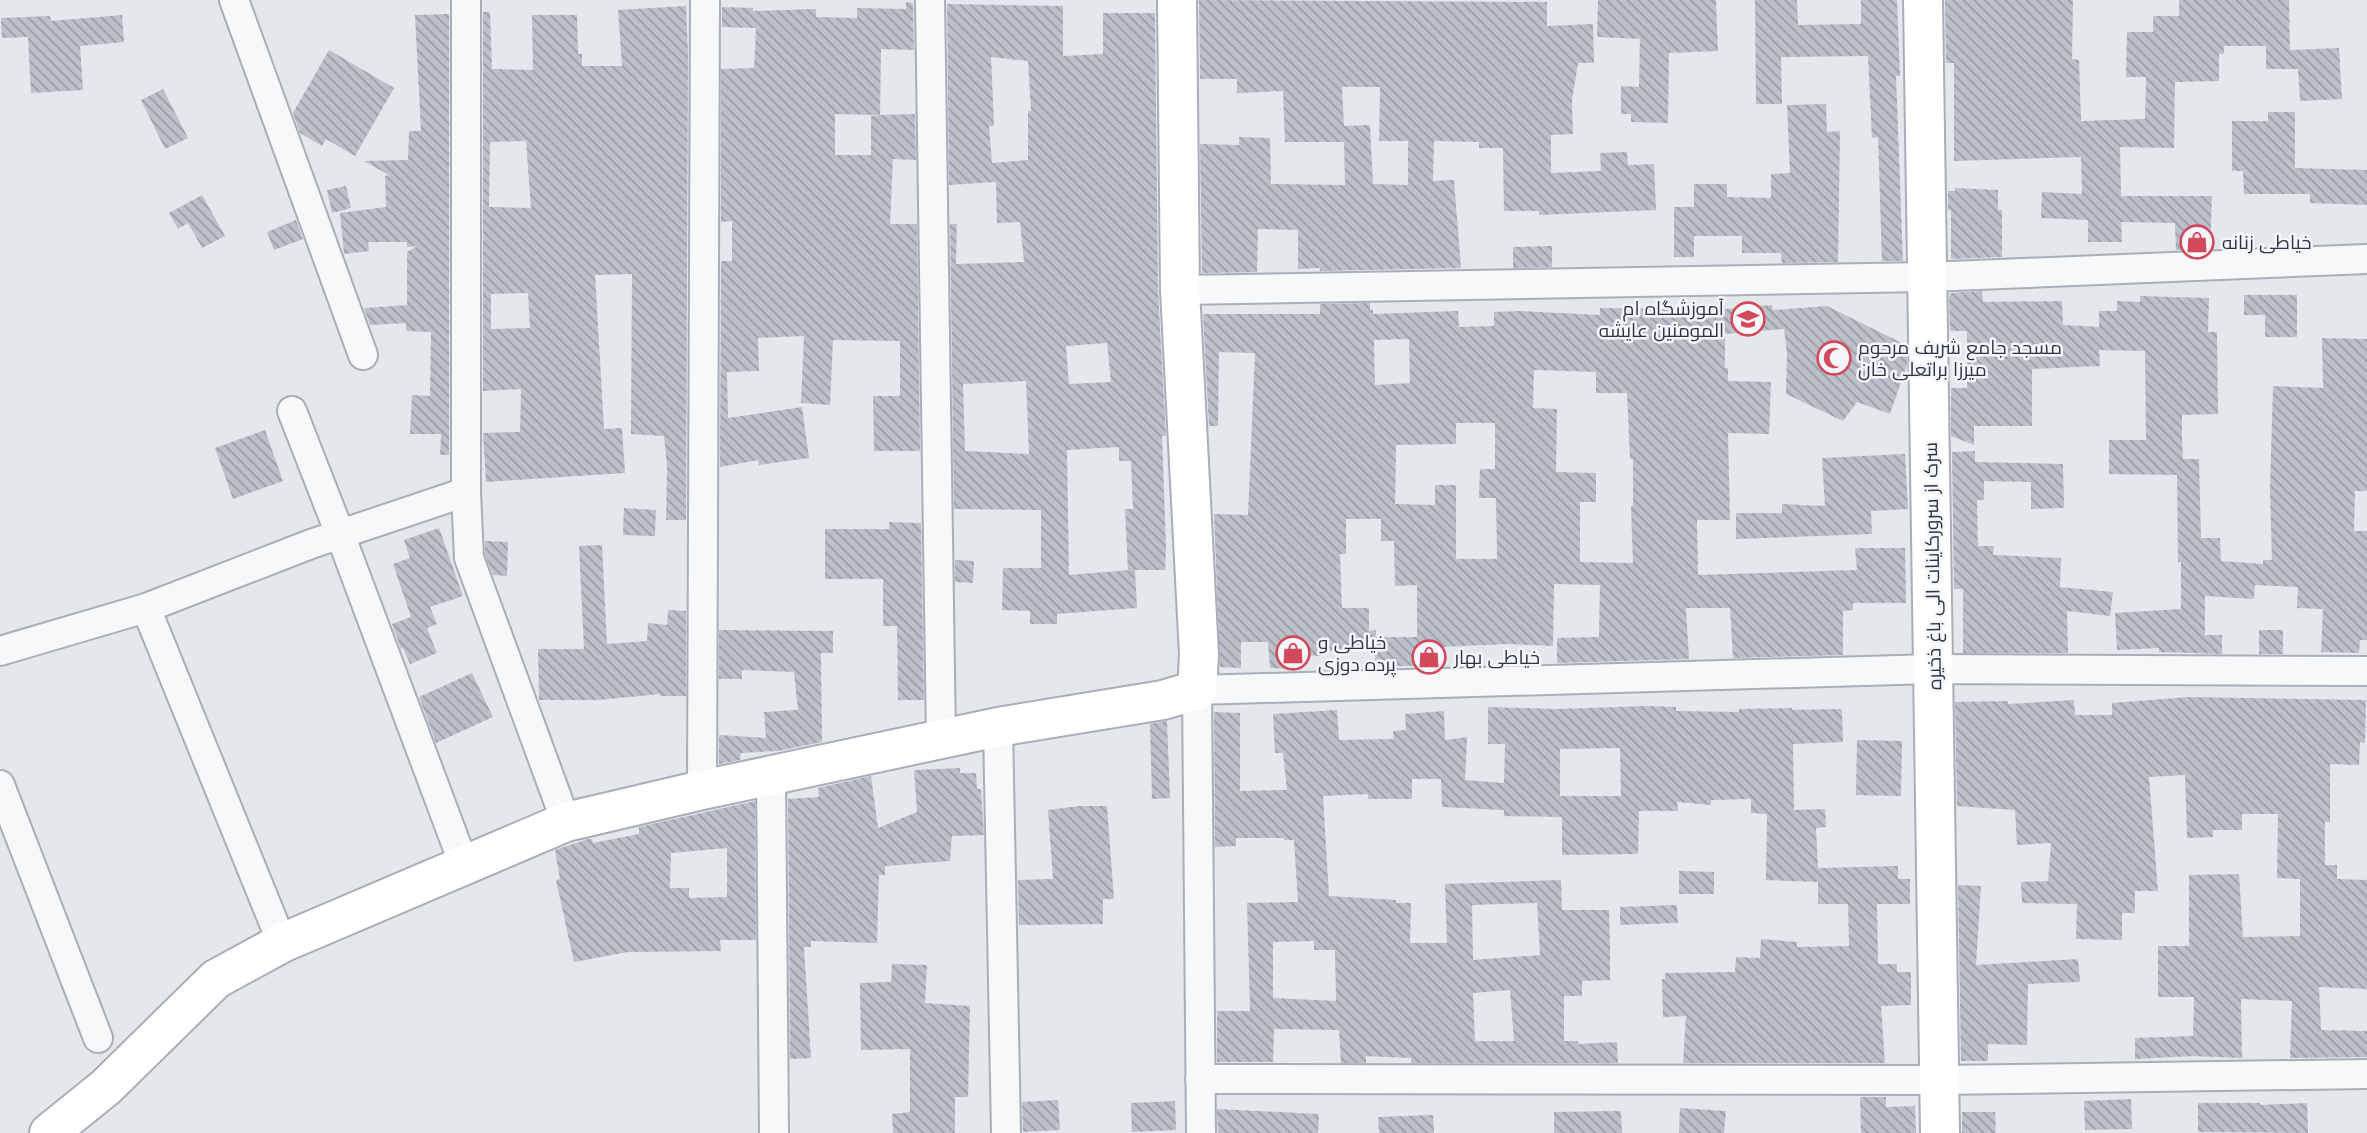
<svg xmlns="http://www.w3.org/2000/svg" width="2367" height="1133" font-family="Arial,Cairo,sans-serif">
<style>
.building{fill:url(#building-back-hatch);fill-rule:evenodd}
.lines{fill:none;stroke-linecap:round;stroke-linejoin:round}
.street-casing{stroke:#a9aeb7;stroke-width:32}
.secondary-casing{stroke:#a9aeb7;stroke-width:42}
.street{stroke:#f7f8fa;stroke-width:28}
.secondary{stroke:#fff;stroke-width:38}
.labels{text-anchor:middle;stroke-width:5;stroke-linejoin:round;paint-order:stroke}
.poi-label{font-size:19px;fill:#2b3445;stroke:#f4f6f9;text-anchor:start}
.street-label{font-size:19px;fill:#2b3445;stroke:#f4f6f9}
</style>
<defs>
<pattern id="building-back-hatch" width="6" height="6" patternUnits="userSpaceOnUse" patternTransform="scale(1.75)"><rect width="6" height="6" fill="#bbc0ca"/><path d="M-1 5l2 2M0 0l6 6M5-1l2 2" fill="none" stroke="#989da6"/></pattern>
</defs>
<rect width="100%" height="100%" fill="#e4e7ec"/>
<path class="building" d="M1199,0L1547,2V26L1593,24L1594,63H1578L1572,100L1573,134L1551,135V173L1601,171L1600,153L1627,152L1628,165L1654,164L1656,210L1539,215V211H1504L1503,148H1479V142L1434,141L1433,181L1454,180L1461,268L1320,271V268L1298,269V230L1258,229L1257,272L1202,273L1200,144L1239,145V137L1270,138L1271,184L1345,185L1344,142H1285L1283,91L1237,93V79H1200ZM1342,87H1380L1379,141H1408V185L1373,184L1370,125L1344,126Z
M1598,0H1716L1718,51L1669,53L1668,123L1631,122V114H1621V86L1639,87L1640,39L1597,37Z
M1755,0H1797L1798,25L1861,24V0H1897L1900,76H1896L1903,261H1882L1878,137L1872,138L1868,56L1781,57L1782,104H1756Z
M1945,0H2073L2072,59L2079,60L2081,121L2145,119L2146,77H2126L2127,32H2153V16H2179V0H2289L2290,50L2339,48L2342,99L2300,101L2298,69H2266V46H2224V54H2219V81L2175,82L2174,148L2120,147L2121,196H2212L2210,249L2176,250L2175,223L2121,222L2122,242H2088V220L2041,218L2042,192L2082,194L2081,157L1954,161V63H1946Z
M906,2L913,3L914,50L881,49L880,115L915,114L916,160L893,159L890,224H917L920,451H874L873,396H900V341L833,340L830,405L801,403L804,336L758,338L759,371L727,372L728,418L802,407L809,458L759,465L758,460L720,467L721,261H732V221L721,222V69L754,68L756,28L722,27V7L753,8V11L816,9V17L857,18V8L906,9ZM835,114L880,115L871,116V155H835Z
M947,4L1063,6V56L1103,54V13H1155L1158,290L1166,436H1162L1166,547L1165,570H1135L1137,608L1057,614V624H1030V611L1002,610L1003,568H1041V510L954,509L950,224H957L956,264L1024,262L1020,222L997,223L996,182L949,185ZM991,57L1028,61L1031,111H1028V160L992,163L989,126H994ZM1107,343L1111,382L1069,384L1066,346ZM1026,381L1029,454L965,451L963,384ZM1119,447V461H1131L1133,509H1125L1128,571L1130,570L1069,575L1067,450Z
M686,6L688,53L686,520H666L667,466L664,436L631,434L632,274L595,275L604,429L622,428L625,473L486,482L483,433L520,432L521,389L483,391V12H490L492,69L533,70L532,15H577L578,54H582V66H622L618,10ZM526,141L531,208L489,207L490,142ZM528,293L530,328L491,329V294Z
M449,14V455H440L441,434H410L412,395L430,396L431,332L406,331V323L370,325L364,308L407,305V252L417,246L407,247V242H368L369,251L344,254L340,213L386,207L385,176L389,175L364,161L408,160L409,131H421L415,15Z
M122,15L124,42L80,46L83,90L31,93L28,37L2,38L1,18L50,16L51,21Z
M329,50L394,88L355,156L326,139L322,146L300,133L293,113Z
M163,89L188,138L165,149L141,100Z
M1826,104L1827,132L1840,131L1838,262L1782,263L1781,253H1742V236H1694V257H1674V207H1694V184H1727V197L1771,198V174L1790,173L1787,105Z
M2268,112H2295V168L2367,170V205L2310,203V194H2244L2243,171H2232V121H2268Z
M346,186L351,208L332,213L327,190Z
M1955,188L1998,190V210H2002V257L1951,259V210H1948V191H1955Z
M202,195L225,236L202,248L188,223L178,229L169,213Z
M296,220L303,239L274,250L267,232Z
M1552,246V267L1513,268V247Z
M1982,291L1983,302L2062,301L2063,325L2099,327V311H2117V301L2140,302V296L2209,298L2208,332H2217L2218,414L2182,415V437L2183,459H2199L2201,538H2220L2221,561L2263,564V560H2272L2270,490L2273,386L2323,388L2322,338L2367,339V491H2355L2354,531H2367V640H2360L2359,653L2321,652L2323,609L2297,608L2298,587L2255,585L2254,599L2205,596V635H2222V654L2159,652V648L2117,650L2115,613L2181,609V562H2178L2177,475L2109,474V440H2146L2145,351L2099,350L2100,366L2032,369V426H1974V445L1951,436V388H1967V331H1950L1949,297L1951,293Z
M2244,295H2297V337H2265V315H2244Z
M1370,303V310H1373V314L1458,311L1459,327L1494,326V312L1521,311L1600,315V308L1672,309V306H1725V309L1772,305L1773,310L1827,306L1906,345L1907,365L1890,414L1857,402L1843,421L1786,394L1787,353L1784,329L1725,334V368H1728V381L1771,382L1769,434L1728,433L1730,520H1697L1698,575L1857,570L1855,548H1905L1906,603H1853V610L1843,611V655L1733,658L1730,608H1686L1689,659L1557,663V638L1599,637L1600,585L1554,584L1553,646L1507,644L1441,647L1442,666H1375L1376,637H1417V585L1395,586L1394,541H1381V519H1346V554H1340L1342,608H1369V631L1376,630L1375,650L1323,651V656L1291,655L1290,669L1270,668L1268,642H1241V668L1220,667L1214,514L1248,515L1255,353L1219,352L1218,426H1209L1203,314H1320V304ZM1409,339L1410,383L1375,385L1374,340ZM1534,370L1596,372V393H1627L1630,459H1633V506H1631L1633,563L1580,562V502H1596V473L1556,472L1557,409L1533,408ZM1456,423H1495V469H1480L1479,498H1496L1497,559H1456V485H1435V505L1395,504L1396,445L1456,444Z
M265,430L283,481L233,499L215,448Z
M1975,451V462L2063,464L2064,508L2031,509V482L1984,481V500H1977L1978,546H1994L1993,555L2061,558L2060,587L2113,592L2110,616L2067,611L2068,653H1963V589H1954L1952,452Z
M1905,454L1908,509L1871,511L1872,534L1736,539V513H1782V504L1825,506L1822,458Z
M624,508L656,510L655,536L623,535Z
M889,522L921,523L924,700H898L897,626H883V579H825V529H889Z
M439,528L463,596L430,607L437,624L427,628L437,653L410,664L403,648L401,649L392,624L411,617L393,564L410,558L404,540Z
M485,541L508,542L507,576L493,575L485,555Z
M602,545L607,644L647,641L648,623L667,625L668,610L686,611V696H660V694L598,700H539L538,649H584L579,546Z
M955,560L974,561L973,583L955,582Z
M719,630L833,631V653H821L822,742L778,751L741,753L740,760L719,764V735L766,738L764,712L798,710L794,672L742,670V679H719Z
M2259,630H2283V654H2259Z
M472,673L493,717L436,743L419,697Z
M2189,697L2366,700L2365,743L2360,742L2359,765L2330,764V822H2325V865H2337V879L2367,880V989L2319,987L2321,1030L2367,1031V1057L2290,1058L2292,1001L2241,999L2242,1058L2193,1056L2135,1059V1038L2193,1036L2194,997H2158V946H2189V875L2239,874L2243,937L2300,936V879L2277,878L2278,814H2242V830H2213V837L2187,838L2185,775L2149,777L2158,891H2135V913H2122V940L2076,939L2077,904L2022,903L2021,882L2048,881L2051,843L2017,845L2015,810L1957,806L1955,702L2008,701V704L2074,700L2075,715H2112V703Z
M1646,706L1676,707V711L1739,712V709L1792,708V710L1842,709L1843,742L1793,744L1794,810L1825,809L1826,827L1816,828L1818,868L1898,866V879H1910V904H1877L1878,964H1897V972H1911V1005L1881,1006L1885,1063H1683L1686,1016L1663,1017L1662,979H1665V973L1735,972L1736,957L1760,958L1761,939L1797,942V947L1849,946L1848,904H1818V882L1766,880L1767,814L1751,813V799L1711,800V805L1677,802L1678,811H1639L1638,854L1562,855V817L1504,816V810L1442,807L1441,779H1412V799H1368V794L1323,796L1329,896L1396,900V903H1411L1410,943H1447L1445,884L1561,880L1562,910H1609L1610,948V980L1582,981V996H1564V1041H1578V1044L1617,1042L1618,1063H1411V1058L1366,1056V1063H1341L1339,1030L1274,1029L1273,1062H1217V1011H1250L1247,903L1298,902L1294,840H1284V838H1236V846L1215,847L1214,712L1240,713V791L1287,790L1283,753H1275L1273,714L1337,710L1339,740L1394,739L1393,731L1406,730L1405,714L1444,711L1445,740L1467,737L1465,780L1504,783L1505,744H1488V707L1557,709ZM1620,748L1621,796H1560V749ZM1537,903L1540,955L1473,960L1472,905ZM1314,941V950H1335L1336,1001L1273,998V942ZM1510,990L1514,1041H1475L1473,993Z
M1167,721L1170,798L1152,799L1150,724Z
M1857,740L1902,741L1901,796L1856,795Z
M960,768V773H976L977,789H981L984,835L952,836L950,861L885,866V875H879L877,943L811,941V947H804L811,1058L790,1059L788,799L819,797L818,788L871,776L878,828L917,812L914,770Z
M755,801L756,940H720L721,951L628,952L574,962L556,880L560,879L555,850L588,839H592L593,843L639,834V827ZM727,848V897L689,898V888H670L671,853Z
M1079,806H1107L1114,899H1103V924L1019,925L1018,880L1053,879L1048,810Z
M1679,871L1714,872V894H1679Z
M1958,885L1981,886L1976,965L2078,959L2080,982L2028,984L2027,1045L1988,1044V1061H1961Z
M1677,905L1678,923L1620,925V907Z
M892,964L927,965L925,1003L970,1006L968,1097H955V1133H893L892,1114L910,1112V1049L861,1050L860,983L891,982Z
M1860,1097H1886V1107L1915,1106L1916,1133H1861Z
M2131,1099L2132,1129L2085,1130L2084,1101Z
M1058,1100L1060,1130L1023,1132L1022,1102Z
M1175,1101L1176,1130L1132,1132L1131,1103Z
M2198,1103H2260V1105L2307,1103L2308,1133L2198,1132Z
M1680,1108L1726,1111L1724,1133H1679Z
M1217,1109L1319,1114L1318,1133H1218Z
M1621,1111L1622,1133H1554V1112Z
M1962,1112H1995L1996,1133H1962Z
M1433,1115L1434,1133H1379L1378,1117Z"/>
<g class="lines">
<defs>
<path id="street" d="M234,0L363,355
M466,0V492L469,558L566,822
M930,0L941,740
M1180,290L1927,277L2367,259
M292,411L340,534L464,865
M146,608L282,943
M0,651L146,608L311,544L466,492
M998,727L1006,1133
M771,775L774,1133
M0,785L98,1038
M702,790L705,0
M1200,1079L1939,1080L2367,1074
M1201,1133L1197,690L1933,669L2367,671"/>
<path id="secondary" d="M1923,0L1940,1133
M49,1133L106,1087L216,979L282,943L566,822L702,790L998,727L1163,700L1197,690L1199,655L1180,290L1177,0"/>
</defs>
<use href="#street" class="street-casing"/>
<use href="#secondary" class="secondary-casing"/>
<use href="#street" class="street"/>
<use href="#secondary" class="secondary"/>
</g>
<defs>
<symbol id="shop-ring" viewBox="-11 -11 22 22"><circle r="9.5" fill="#f4f6f9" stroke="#d1495b" stroke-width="1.5"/><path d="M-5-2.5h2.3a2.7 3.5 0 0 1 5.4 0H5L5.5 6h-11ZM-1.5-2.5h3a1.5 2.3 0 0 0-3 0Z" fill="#d1495b"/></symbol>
<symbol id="school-ring" viewBox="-11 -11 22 22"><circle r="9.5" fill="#f4f6f9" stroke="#d1495b" stroke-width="1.5"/><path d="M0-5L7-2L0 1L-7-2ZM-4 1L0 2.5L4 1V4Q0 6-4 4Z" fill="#d1495b"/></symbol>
<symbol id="mosque-ring" viewBox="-11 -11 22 22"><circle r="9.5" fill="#f4f6f9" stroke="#d1495b" stroke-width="1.5"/><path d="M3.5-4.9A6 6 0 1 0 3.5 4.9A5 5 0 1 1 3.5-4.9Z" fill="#d1495b"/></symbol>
</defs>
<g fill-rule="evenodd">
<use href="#shop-ring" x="2178" y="223" width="38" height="38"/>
<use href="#school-ring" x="1729" y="300" width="38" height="38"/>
<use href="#mosque-ring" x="1815" y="339" width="38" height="38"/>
<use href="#shop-ring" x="1274" y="634" width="38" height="38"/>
<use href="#shop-ring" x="1410" y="638" width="38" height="38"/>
</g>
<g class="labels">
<g class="poi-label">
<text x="2222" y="249">خیاطی زنانه</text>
<text x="1724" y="315" text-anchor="end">آموزشگاه ام<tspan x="1724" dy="22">المومنین عایشه</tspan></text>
<text x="1858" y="354">مسجد جامع شریف مرحوم<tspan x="1858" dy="22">میرزا براتعلی خان</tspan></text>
<text x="1318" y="649">خیاطی و<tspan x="1318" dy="22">پرده دوزی</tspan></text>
<text x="1454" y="664">خیاطی بهار</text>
</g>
<g class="street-label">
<text transform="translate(1932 566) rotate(-91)" y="7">سرک از سرورکاینات الی باغ ذخیره</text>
</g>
</g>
</svg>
